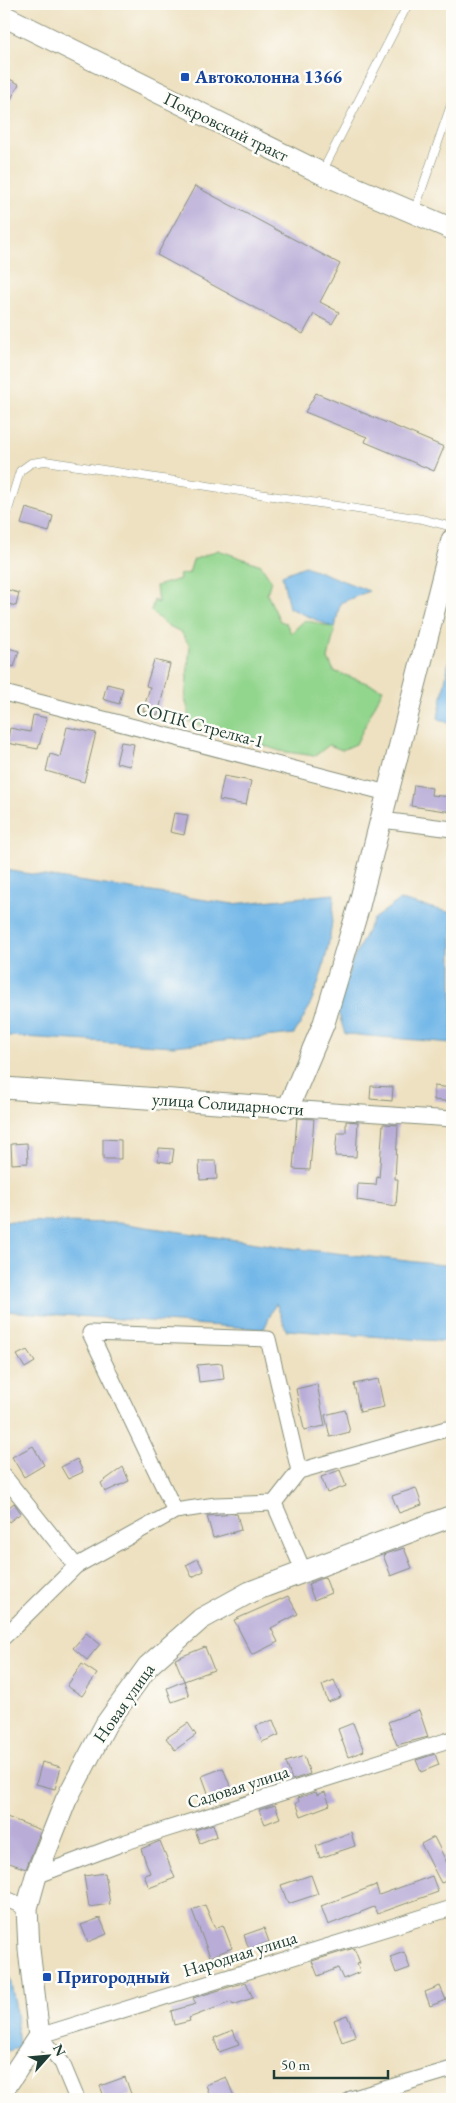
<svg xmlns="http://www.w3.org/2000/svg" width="456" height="2103" font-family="'EB Garamond',serif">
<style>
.green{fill:#92d58d;stroke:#588960}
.water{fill:#72b7e8;stroke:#487a8e}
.building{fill:#b9add8}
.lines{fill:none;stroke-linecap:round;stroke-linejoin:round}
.lane-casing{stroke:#868f7a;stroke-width:9}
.street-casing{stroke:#868f7a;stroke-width:17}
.secondary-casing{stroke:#868f7a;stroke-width:23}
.lane{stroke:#fff;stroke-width:8}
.street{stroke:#fff;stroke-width:15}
.secondary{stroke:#fff;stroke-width:21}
.transit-dot{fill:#1a4fb4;stroke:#fdfcf7;stroke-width:2}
.labels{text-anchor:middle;stroke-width:5;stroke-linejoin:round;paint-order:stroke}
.transit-label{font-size:18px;font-weight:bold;fill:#164399;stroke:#fdfcf7;text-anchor:start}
.street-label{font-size:18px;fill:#1f3d34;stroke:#fdfcf7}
</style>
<rect width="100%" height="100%" fill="#fdfcf7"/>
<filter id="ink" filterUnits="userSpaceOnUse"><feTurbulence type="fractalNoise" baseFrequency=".02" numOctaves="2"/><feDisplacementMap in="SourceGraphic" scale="10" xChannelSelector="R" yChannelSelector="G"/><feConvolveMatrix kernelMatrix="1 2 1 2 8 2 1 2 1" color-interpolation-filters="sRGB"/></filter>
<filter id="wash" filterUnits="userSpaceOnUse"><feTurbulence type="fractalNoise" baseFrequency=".0096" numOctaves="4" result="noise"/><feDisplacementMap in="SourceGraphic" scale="20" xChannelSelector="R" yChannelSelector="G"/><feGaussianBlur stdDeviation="1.12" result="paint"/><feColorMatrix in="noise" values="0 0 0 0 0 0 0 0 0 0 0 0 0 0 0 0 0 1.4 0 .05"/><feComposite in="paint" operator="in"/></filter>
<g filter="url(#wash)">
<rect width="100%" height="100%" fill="#eee1c1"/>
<path class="green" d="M218,550L261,565L271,580L267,594L280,621L286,623L291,633L305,620L335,628L328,659L334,671L383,689L356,744L342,750L329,745L315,756L280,751L188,721V709L185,699L190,646L181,632L165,624L151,611L154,600L158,603L156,586L180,579L179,575L189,573L193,560Z"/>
<path class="water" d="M305,566L369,591L340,603L335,628L289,608L282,575Z
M452,645V725L438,718Z
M4,870L233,904L334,894C333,939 320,995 294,1034L173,1046L7,1036L4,1034Z
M400,900L452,913V1043L345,1034L337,1008L352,962L373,919Z
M4,1221L119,1223L291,1248L452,1266V1342L286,1330L276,1303L264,1329L4,1311Z
M4,1951L15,2003L19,2048L4,2052Z"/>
<g id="blocks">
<path class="building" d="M4,76L19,84L4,112Z
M195,186L340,264L320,302L339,312L332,324L314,314L303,334L157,255Z
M316,393L444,447L434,471L365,442L367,437L305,412Z
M26,508L53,516L49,532L21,524Z
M4,589L19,593L16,606L4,603Z
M4,647L19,651L14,667L4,664Z
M154,660L170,664L158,715L143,711L150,687L146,686Z
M107,684L123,688L119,704L103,699Z
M33,715L47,718L38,749L7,743L10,728L30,732Z
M67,727L96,733L84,782L46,771L50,754L60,757Z
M121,742L134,744L130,766L116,763Z
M224,776L251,781L246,805L219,800Z
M414,785L432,788L431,795L452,797V812L411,806Z
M174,813L188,815L184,835L170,832Z
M371,1086L393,1087L392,1101L370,1099Z
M434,1086L452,1088V1102L434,1100Z
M297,1118L314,1119L310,1170L293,1169Z
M346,1121L358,1122L356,1157L335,1156L337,1133H346Z
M383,1124L398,1125L395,1179H398L396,1206L357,1200L358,1184L376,1185L377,1177L379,1178Z
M103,1139L121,1140V1159H103Z
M27,1143L28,1163L12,1164L11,1144Z
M159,1148L174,1149L172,1163L158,1161Z
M199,1161H216L217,1179L200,1180Z
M27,1350L35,1362L25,1368L17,1355Z
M222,1363L224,1379L199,1382L197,1365Z
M378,1379L384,1407L360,1412L354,1384Z
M317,1384L325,1426L304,1430L296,1389Z
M345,1410L350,1432L330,1437L325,1415Z
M33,1446L44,1465L24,1477L12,1457Z
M77,1459L83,1472L68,1479L61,1467Z
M123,1467L129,1481L105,1492L101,1483Z
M340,1470L346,1486L327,1493L321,1477Z
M416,1488L422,1505L399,1513L392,1496Z
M14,1503L21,1513L9,1522L4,1515V1511Z
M237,1514L241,1530L213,1538L207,1516Z
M404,1548L412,1568L391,1576L383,1555Z
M198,1559L204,1571L192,1577L186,1565Z
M325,1577L331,1593L314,1600L308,1584Z
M288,1596L298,1614L271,1628L278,1642L252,1655L234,1620Z
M86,1633L100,1644L87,1660L73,1648Z
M205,1647L214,1670L184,1681L175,1659Z
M82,1664L97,1674L82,1696L67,1686Z
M334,1680L341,1697L328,1702L322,1685Z
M184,1681L189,1696L172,1702L167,1688Z
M419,1710L428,1737L397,1745L388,1722Z
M273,1720L279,1735L262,1742L256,1726Z
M188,1723L196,1735L175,1750L166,1738Z
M353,1723L364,1751L348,1757L338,1729Z
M435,1754L439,1765L421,1772L416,1760Z
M304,1756L310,1774L292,1780L286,1762Z
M42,1762L61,1767L55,1789L36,1784Z
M223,1768L233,1793L211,1801L202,1776Z
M316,1792L317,1795L325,1792L330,1805L301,1816L296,1803L299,1802L298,1798Z
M275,1805L280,1818L265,1824L259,1810Z
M4,1816L41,1830L26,1869L4,1861Z
M213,1824L217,1836L200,1843L195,1830Z
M351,1832L355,1846L320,1858L316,1846Z
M434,1837L447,1863L452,1861V1879L441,1883L421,1844Z
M160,1841L175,1878L149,1888L144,1875L150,1873L141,1849Z
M105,1873L110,1904L89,1907L84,1876Z
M311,1875L318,1894L288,1904L281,1885Z
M432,1876L438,1892L377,1914L374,1907L328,1925L321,1906L376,1885L379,1895Z
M205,1905L215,1928L223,1925L232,1948L210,1957L192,1910Z
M100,1918L107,1934L88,1942L81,1925Z
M264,1928L269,1942L249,1949L244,1935Z
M354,1948L360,1963L357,1964L360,1972L343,1979L338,1968L318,1976L312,1961Z
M404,1952L410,1968L396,1973L390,1957Z
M246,1982L253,1998L233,2005L231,2002L189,2018L190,2021L174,2025L171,2011L196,2004L193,1998Z
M440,1986L446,2000L430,2006L425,1992Z
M347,2015L356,2037L342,2042L334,2020Z
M233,2030L239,2045L219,2052L214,2038Z
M125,2077L131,2094L115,2099H105L100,2086Z
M226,2077L235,2099H211L206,2085Z"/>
</g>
</g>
<g filter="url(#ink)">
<use href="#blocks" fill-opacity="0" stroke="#868f7a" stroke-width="1"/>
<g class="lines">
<defs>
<path id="lane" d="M322,172L408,4
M414,212L452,102
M4,523L20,471L31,463L45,461L422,519L452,527"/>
<path id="street" d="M4,693L387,793
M382,820L452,829
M288,1108L452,1119
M299,1471L446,1429
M4,1476L76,1566
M175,1511L90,1333L268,1339L299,1471L274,1503
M4,1637L76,1566L175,1511L216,1505L274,1503L303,1570
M36,1876L126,1842L452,1739
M4,1898L27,1908
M77,2099L62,2063L39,2036L452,1908
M351,2099L452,2069"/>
<path id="secondary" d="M4,16L321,173L452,229
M4,1088L288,1108L324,1023L359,906L452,540
M4,2089L39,2036L29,1949L27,1908L36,1876L66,1800L106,1724L148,1666L201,1619L250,1592L452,1516"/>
</defs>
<use href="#lane" class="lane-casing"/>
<use href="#street" class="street-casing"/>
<use href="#secondary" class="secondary-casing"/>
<use href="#lane" class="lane"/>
<use href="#street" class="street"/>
<use href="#secondary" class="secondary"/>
</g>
</g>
<g class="transit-dot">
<rect x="180" y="72" width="10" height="10" rx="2.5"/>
<rect x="42" y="1972" width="10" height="10" rx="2.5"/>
</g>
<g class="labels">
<g class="transit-label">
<text x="195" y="83">Автоколонна 1366</text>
<text x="57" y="1983">Пригородный</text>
</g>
<g class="street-label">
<text transform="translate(226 127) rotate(26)" y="6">Покровский тракт</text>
<text transform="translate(200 725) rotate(15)" y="6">СОПК Стрелка-1</text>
<text transform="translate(228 1104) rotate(4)" y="6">улица Солидарности</text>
<text transform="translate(124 1703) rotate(-55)" y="6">Новая улица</text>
<text transform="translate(238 1787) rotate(-18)" y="6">Садовая улица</text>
<text transform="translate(240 1954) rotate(-17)" y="6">Народная улица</text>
</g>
</g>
<rect width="456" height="2103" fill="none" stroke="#fdfcf7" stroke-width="20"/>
<g transform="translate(48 2056) rotate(63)" stroke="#fdfcf7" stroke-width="4" paint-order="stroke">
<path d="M0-4L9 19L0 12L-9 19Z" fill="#1f3d34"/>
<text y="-8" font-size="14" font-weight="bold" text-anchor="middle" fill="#1f3d34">N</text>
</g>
<path d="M274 2070v8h114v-8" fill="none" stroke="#1f3d34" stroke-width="2.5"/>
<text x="281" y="2070" font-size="15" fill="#1f3d34" stroke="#fdfcf7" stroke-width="4" paint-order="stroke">50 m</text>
</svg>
